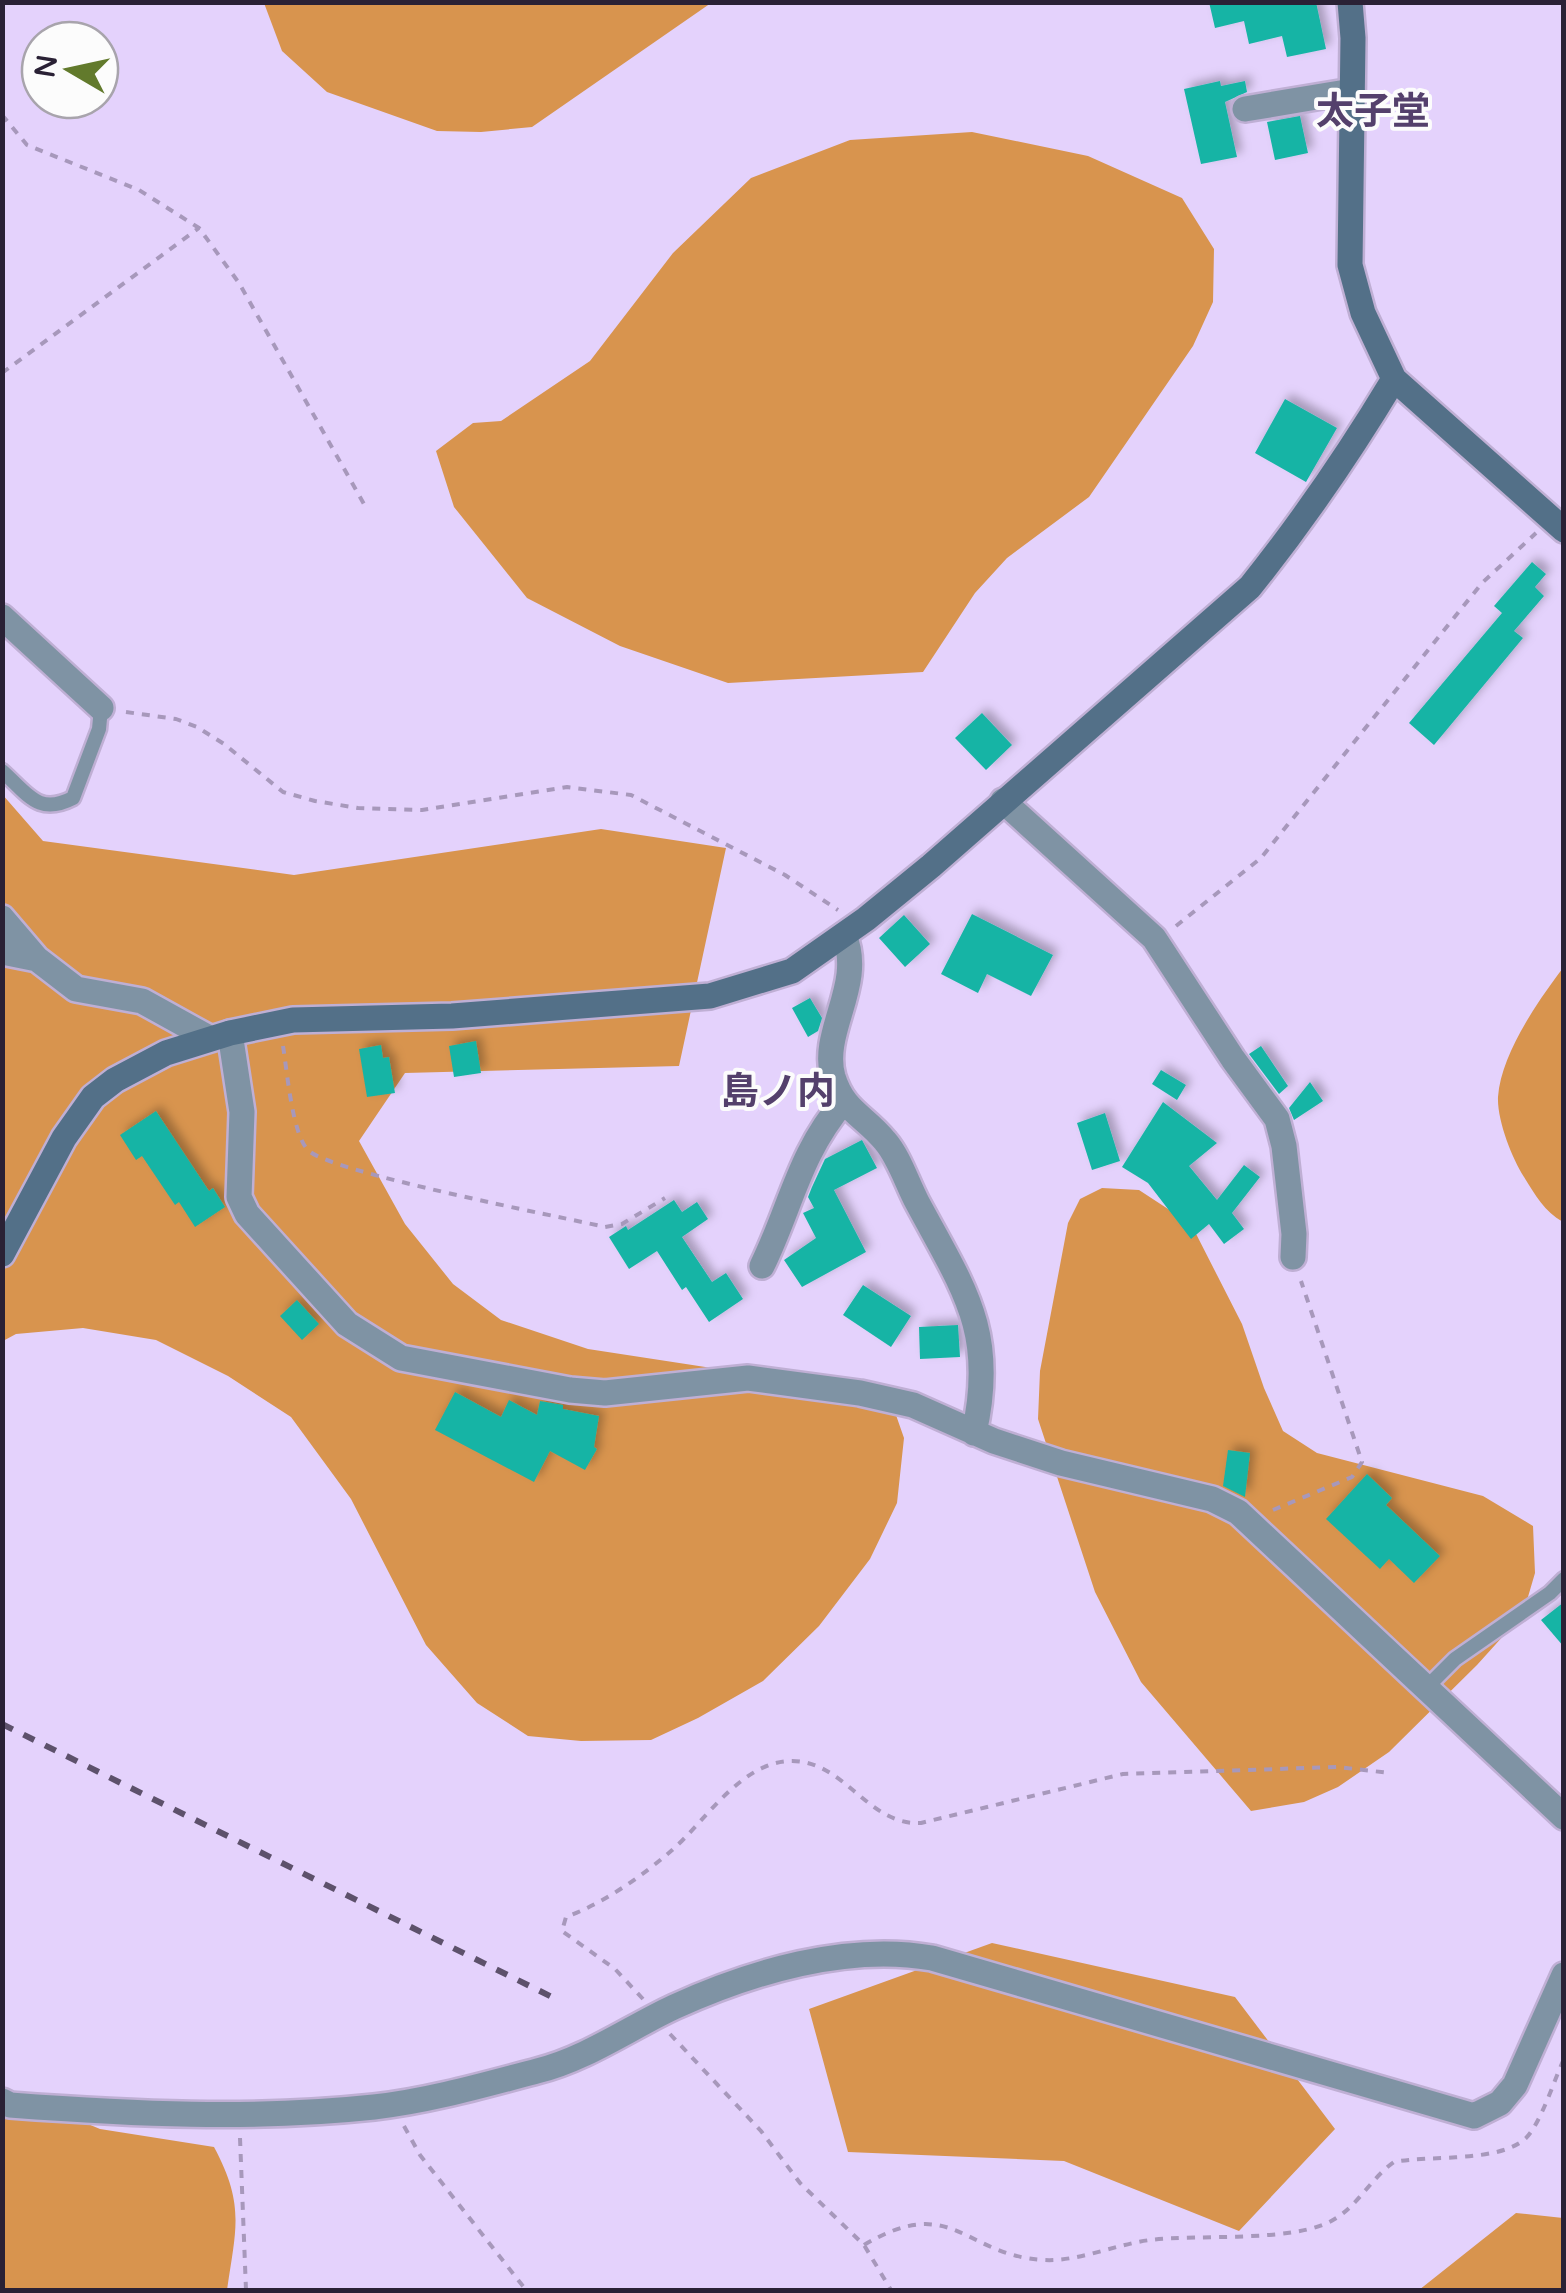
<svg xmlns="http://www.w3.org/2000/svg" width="1566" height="2293" font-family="'Varela Round','Noto Sans JP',sans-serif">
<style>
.forest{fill:#d8944e}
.building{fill:#17b4a5;filter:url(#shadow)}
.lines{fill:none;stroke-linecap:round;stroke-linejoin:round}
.lane-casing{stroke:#bfafd4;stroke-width:19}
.street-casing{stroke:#bfafd4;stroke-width:30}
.secondary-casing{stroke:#bfafd4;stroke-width:30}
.path{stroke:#a798bb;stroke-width:4;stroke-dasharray:8 8;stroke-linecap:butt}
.lane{stroke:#7f93a4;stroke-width:14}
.street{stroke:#7f93a4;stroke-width:25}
.secondary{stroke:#537088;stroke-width:25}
.rail{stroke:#5d516b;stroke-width:6;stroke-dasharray:12 12;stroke-linecap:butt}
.labels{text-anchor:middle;stroke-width:8;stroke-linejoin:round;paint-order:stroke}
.quarter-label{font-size:38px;font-weight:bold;fill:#54406c;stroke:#fcfcfc}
</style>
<defs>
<filter id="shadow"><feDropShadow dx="5.5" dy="-5.5" stdDeviation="5" flood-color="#0004"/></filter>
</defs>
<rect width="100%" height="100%" fill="#e4d2fc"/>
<path class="forest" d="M264,3H711L532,127L481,132L437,131L327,92L282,51Z
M972,132L1088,156L1182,198L1214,249L1213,302L1193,346L1089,497L1007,558L975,593L923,672L728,683L620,646L527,598L454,507L436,451L473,423L501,421L590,361L673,253L751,178L850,140Z
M2,794L43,841L294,875L601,829L726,848L679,1066L405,1073L359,1141L405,1224L453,1284L501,1320L588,1349L889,1395L904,1438L897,1503L870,1559L819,1626L763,1681L698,1718L651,1740L581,1741L528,1736L477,1703L426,1645L351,1499L291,1417L228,1376L156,1340L83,1328L16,1334L3,1341L2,1121L5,1114L2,1112Z
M1563,968V1222C1544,1211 1536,1196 1524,1177C1512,1158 1497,1120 1498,1097C1501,1054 1538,1001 1563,968Z
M1102,1188L1139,1190L1191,1224L1242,1324L1264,1388L1283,1431L1317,1453L1483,1496L1533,1526L1535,1573L1523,1614L1477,1665L1389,1752L1338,1787L1304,1802L1251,1811L1141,1682L1095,1592L1038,1419L1040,1371L1068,1223L1080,1199Z
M992,1943L1235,1997L1335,2129L1239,2231L1064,2161L848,2152L809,2009Z
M2,2088L100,2129L214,2147C245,2205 236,2228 227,2290H3Z
M1516,2213L1563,2218V2290H1419Z"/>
<path class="building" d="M1209,2H1316L1326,49L1287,57L1282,36L1249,44L1244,21L1215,28Z
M1220,81L1221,86L1245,81L1247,92L1225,102L1237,157L1201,164L1184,89Z
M1300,116L1308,153L1275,160L1267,122Z
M1285,399L1337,428L1306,482L1255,453Z
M1532,562L1546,574L1535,587L1544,596L1514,631L1523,638L1434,745L1409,723L1502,613L1494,606Z
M982,713L1012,745L986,770L955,738Z
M972,914L1053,955L1031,996L987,974L978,993L941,974Z
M904,915L930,944L905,967L879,938Z
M810,998L822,1018L818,1031L808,1037L792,1008Z
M476,1041L481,1073L454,1077L449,1046Z
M381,1045L383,1058L389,1057L395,1093L367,1097L359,1049Z
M1261,1046L1288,1086L1279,1094L1249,1054Z
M1161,1070L1186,1085L1177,1100L1152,1084Z
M1310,1082L1323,1101L1294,1120L1289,1108Z
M1163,1102L1217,1143L1189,1166L1217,1200L1244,1165L1260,1177L1232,1213L1244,1229L1224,1244L1209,1224L1191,1239L1148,1183L1122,1167Z
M156,1111L209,1191L213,1188L225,1207L195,1227L179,1202L175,1205L142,1156L136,1160L120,1135Z
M1105,1113L1120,1161L1092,1170L1077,1123Z
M862,1140L877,1168L834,1190L866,1252L802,1287L784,1260L816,1238L803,1213L814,1208L808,1197L812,1187L825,1159Z
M674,1200L682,1212L697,1202L708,1219L682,1237L712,1282L726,1273L743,1299L709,1322L686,1287L682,1290L657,1251L629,1269L609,1237L626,1226L628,1230Z
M863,1285L911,1316L891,1347L843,1315Z
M297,1300L319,1324L302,1340L280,1316Z
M958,1325L960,1357L920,1359L919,1327Z
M455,1392L501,1417L509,1400L537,1415L540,1401L563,1405V1409L599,1416L594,1447L597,1449L585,1470L550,1451L534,1482L435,1430Z
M1228,1450L1250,1453L1245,1497L1223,1486Z
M1367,1474L1392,1498L1386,1505L1440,1556L1414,1583L1389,1559L1380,1569L1326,1519Z
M1564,1602V1647L1541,1620Z"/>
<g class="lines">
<defs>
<path id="lane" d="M2,771C28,794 38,816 73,798L99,729L101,708
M1427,1687L1455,1659L1550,1593L1564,1579"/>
<path id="street" d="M1245,109L1352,91
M2,617L101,708
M1003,801L1154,938L1233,1059L1277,1119L1284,1146L1294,1234L1293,1257
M2,918L37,959
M844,935C865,985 820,1031 833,1077C844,1112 864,1115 885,1141C899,1157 907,1183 917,1202C963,1288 997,1331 974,1433
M2,952L37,959L76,989L142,1001L209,1038
M230,1033L242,1112L239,1197L247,1214L347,1324L401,1358L570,1390L605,1393L748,1378L860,1393L913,1405L994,1441L1061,1463L1212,1499L1238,1512L1564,1817
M762,1266C791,1207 799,1153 844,1101
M2,2101L10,2105C131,2114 252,2120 374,2107C428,2101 484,2085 537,2071C586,2059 629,2028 674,2007C751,1972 847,1943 932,1958L1474,2116L1500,2103L1515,2085L1564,1975"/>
<path id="secondary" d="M1350,2L1353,38L1350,265L1363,313L1394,379L1564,530
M2,1254L64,1138L93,1097L115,1080L166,1053L230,1033L293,1020L452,1016L710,996L792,971L866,919L931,866L1250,587C1303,521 1350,452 1394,379"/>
</defs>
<use href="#lane" class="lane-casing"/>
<use href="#street" class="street-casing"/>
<use href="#secondary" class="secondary-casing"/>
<path class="path" d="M1563,2L1564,4
M2,115L27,145L139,190L199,228L239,283L364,504
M2,373L199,228
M126,712L176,719L197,727L224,744L283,792L315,801L358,808L422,810L567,787L631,795L785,875L838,910
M1176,926L1261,858L1482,583L1536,533
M283,1046C287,1070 292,1134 308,1150C328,1172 562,1217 605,1227L622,1224L665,1198
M1273,1510L1352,1477L1362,1462L1301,1281
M643,1999L615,1969L562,1931L566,1917C602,1904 641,1877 671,1851C705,1822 741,1761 792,1761C845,1761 868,1826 921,1823L1123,1774L1338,1767L1390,1773
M670,2034L761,2131L800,2183L864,2245L891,2290
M404,2126L420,2155L526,2290
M240,2138L246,2290
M864,2245C953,2192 964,2256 1044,2260C1077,2262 1117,2244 1150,2240C1197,2234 1294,2243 1333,2220C1358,2206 1371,2178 1394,2162C1429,2155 1500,2163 1526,2138C1541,2123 1554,2080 1564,2059"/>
<use href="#lane" class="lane"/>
<use href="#street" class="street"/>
<use href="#secondary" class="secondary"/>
<path class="rail" d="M2,1724L560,2001"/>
</g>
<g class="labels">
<g class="quarter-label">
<text x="1373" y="124">太子堂</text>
<text x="778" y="1104">島ノ内</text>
</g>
</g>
<rect width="1566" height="2293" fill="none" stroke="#2a2135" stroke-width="10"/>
<g transform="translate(70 70) rotate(279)"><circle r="48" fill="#fcfcfc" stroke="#a8a4ac" stroke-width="2.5"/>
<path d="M0-8L18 38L0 25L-18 38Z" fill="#627a2c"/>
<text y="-15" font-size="28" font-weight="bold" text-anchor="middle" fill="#2a2135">N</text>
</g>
</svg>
